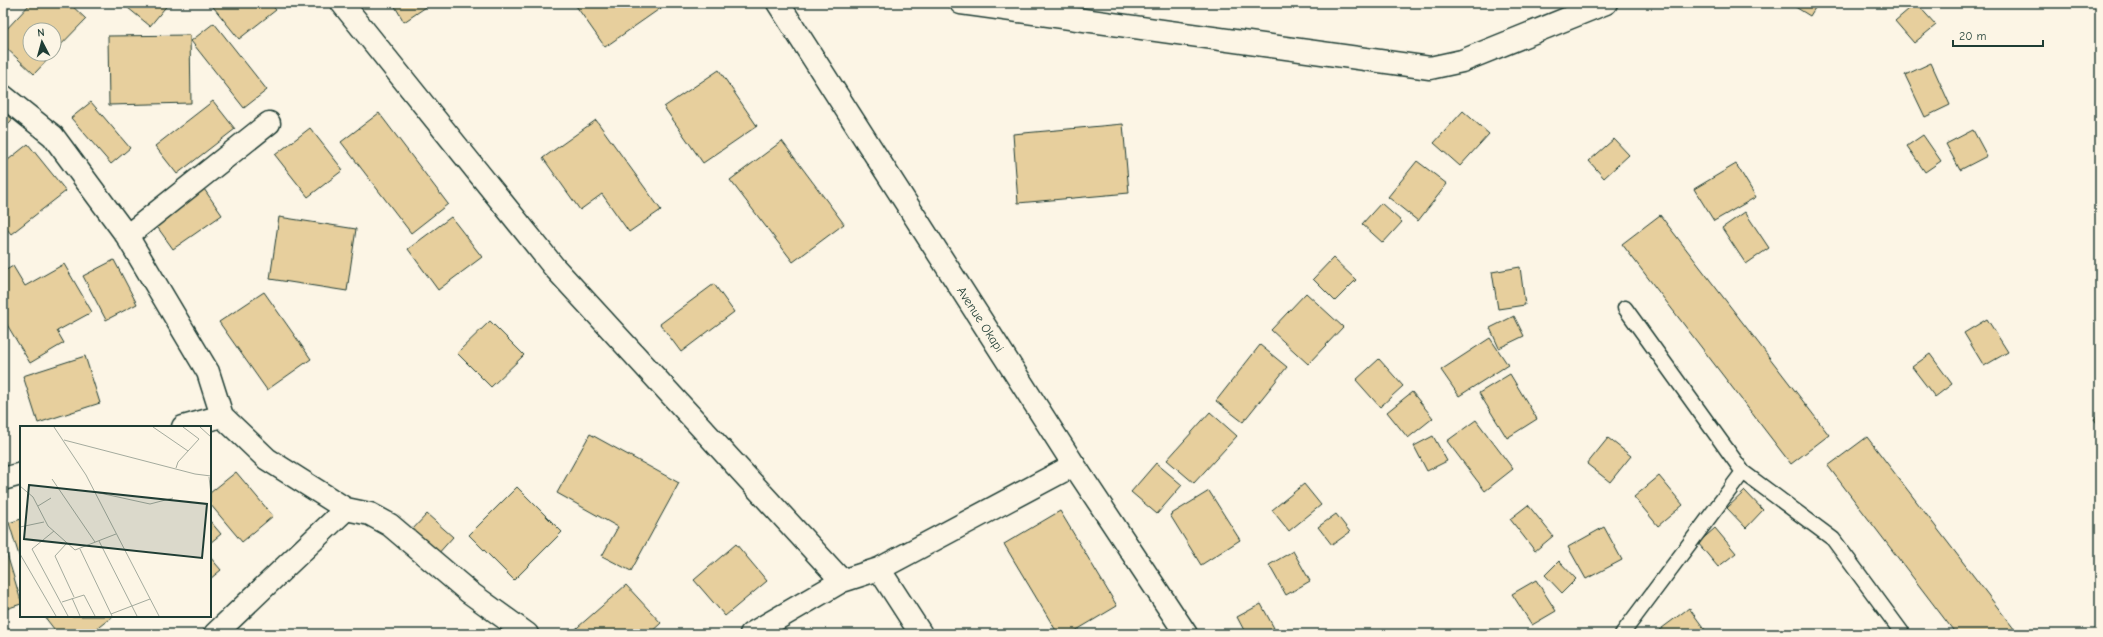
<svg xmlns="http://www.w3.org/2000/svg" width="2103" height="637" font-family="'Comic Neue',sans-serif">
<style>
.building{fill:#e7cf9d;stroke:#1f3d34}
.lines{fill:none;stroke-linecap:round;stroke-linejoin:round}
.service-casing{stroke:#1f3d34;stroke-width:17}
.minor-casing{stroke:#1f3d34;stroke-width:25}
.tertiary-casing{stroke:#1f3d34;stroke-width:25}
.service{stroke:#fcf5e5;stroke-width:14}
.minor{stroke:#fcf5e5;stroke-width:22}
.tertiary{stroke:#fcf5e5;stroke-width:22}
.labels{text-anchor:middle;stroke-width:3;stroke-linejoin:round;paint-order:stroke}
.street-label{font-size:13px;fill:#1f3d34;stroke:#fcf5e5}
.inset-road{fill:none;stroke:#a4ab9e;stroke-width:1}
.view{fill:#1f3d34;fill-opacity:0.15;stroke:#1f3d34;stroke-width:2}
.inset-edge{fill:none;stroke:#1f3d34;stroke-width:2}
</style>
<rect width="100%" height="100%" fill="#fcf5e5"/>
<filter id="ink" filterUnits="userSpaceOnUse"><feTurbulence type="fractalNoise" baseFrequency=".025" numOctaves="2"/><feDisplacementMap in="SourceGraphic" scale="8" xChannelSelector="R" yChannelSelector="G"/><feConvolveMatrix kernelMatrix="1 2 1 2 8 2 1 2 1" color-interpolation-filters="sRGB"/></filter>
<g filter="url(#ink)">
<path class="building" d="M31,3H69L86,19L54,52V30H30V54H53L34,74L3,45V33Z
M122,3H169L150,26Z
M210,3H270L276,10L239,39Z
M393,3H432L404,22Z
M454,3H473V6Z
M574,3H668L605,47Z
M1789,3H1818L1810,16Z
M1916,3L1936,25L1914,43L1895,21Z
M214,23L267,90L244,108L191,41Z
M190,35L191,103L109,105L108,36Z
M1931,63L1950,105L1925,117L1905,75Z
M719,70L757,126L703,163L664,107Z
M213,101L235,129L177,174L155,146Z
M3,102L17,113L3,131Z
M91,102L130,148L111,164L71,118Z
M1463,111L1489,134L1460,166L1434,143Z
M379,113L448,204L411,233L341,142Z
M596,120L661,210L629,232L602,194L580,210L543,158Z
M1123,124L1129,193L1018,203L1013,134Z
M310,128L343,170L308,197L275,155Z
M1973,130L1987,156L1960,170L1946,144Z
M1923,135L1941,161L1925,172L1907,146Z
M1614,139L1629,155L1604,178L1589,161Z
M782,141L844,224L793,262L730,180Z
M28,144L66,191L11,234L3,224V164Z
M1417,161L1447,184L1418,221L1388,197Z
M1736,164L1756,197L1714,221L1694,189Z
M202,186L222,215L173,249L153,221Z
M1381,203L1402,222L1383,243L1362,224Z
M1745,212L1769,248L1746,264L1722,228Z
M1660,215L1829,435L1791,464L1622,244Z
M279,217L356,229L347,291L270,279Z
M451,217L482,257L438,290L408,249Z
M1333,258L1356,280L1335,301L1313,279Z
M114,260L137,304L106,320L83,276Z
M64,264L92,312L57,331L64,343L30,363L3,318V272L13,266L25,286Z
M1520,267L1525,305L1498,309L1492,272Z
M714,284L734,312L681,352L660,324Z
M264,292L311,359L267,390L219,322Z
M1306,293L1343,327L1308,364L1271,330Z
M1514,316L1524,336L1499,348L1490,328Z
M1987,319L2008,352L1984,366L1964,333Z
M490,321L524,355L491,387L457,353Z
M1490,338L1508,365L1459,396L1441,370Z
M1260,345L1287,367L1243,422L1216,401Z
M1930,354L1952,384L1935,397L1912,367Z
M85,356L100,403L38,423L23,376Z
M1379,359L1403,386L1380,407L1356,380Z
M1510,374L1537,419L1507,438L1479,393Z
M1412,392L1433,418L1408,438L1387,412Z
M1210,412L1237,436L1194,483L1167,460Z
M2100,415V427L2094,419Z
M1476,420L1513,469L1485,491L1447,441Z
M590,434L679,483L631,571L602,556L618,527L557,493Z
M1433,436L1447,461L1427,471L1414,446Z
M1867,437L2018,634H1956L1828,466Z
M1608,438L1631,456L1610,482L1587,464Z
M1156,463L1182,485L1157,514L1131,492Z
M236,472L273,516L242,542L210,504V493Z
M1659,476L1683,505L1658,526L1634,497Z
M1304,484L1321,505L1289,531L1272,510Z
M517,487L562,532L514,580L469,535Z
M1209,491L1240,540L1201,565L1170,515Z
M1745,491L1763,510L1746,528L1727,508Z
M1528,505L1553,536L1535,551L1510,519Z
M1060,511L1117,606L1070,634H1058L1004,544Z
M427,514L453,537L437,555L411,531Z
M1336,514L1350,532L1332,545L1318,527Z
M21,519V562L9,523Z
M210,521L221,534L210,543Z
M1604,527L1622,560L1586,579L1568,547Z
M1715,528L1736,553L1718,567L1698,543Z
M3,541L21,601V604L3,610Z
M736,544L767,581L725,616L694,580Z
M1293,551L1310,581L1286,595L1269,565Z
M210,557L221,570L210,579Z
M1559,561L1576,579L1562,593L1545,575Z
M1536,580L1556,611L1532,625L1512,594Z
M626,585L661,623L649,634H570Z
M1261,604L1274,628L1262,634H1246L1237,617Z
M1689,608L1708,634H1654Z
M44,616H113L90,634H58Z"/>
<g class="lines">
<defs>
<path id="service" d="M1625,308L1743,472L1833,539L1903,634
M1622,634L1743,472"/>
<path id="minor" d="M342,3L554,267L842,581
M961,3L1430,68L1462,61L1606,3
M3,96L53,136L127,236L208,372L222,416L267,459L346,509L370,514L390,525L469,592L527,634
M127,236L269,123
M183,427L222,416
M3,479L21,474
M879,569L921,634
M215,634L346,509
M751,634L842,581L879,569L1074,465"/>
<path id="tertiary" d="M778,3L1074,465L1186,634"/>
</defs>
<use href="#service" class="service-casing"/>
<use href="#minor" class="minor-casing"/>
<use href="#tertiary" class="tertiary-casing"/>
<use href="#service" class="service"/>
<use href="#minor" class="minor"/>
<use href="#tertiary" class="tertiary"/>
</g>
</g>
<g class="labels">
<g class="street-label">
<text transform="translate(981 319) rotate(57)" y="5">Avenue Okapi</text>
</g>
</g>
<g transform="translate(20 426)">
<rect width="191" height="191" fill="#fcf5e5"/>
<path class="inset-road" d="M34,1L66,49L139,190M133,1L168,25M180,1L191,11M44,14L175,48L191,50M156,42L158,36L179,13L163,1M189,51L191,68M32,53L75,116M0,60L13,71L28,100L55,124L96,108M75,66L130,78L153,72M18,80L31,72M0,101L24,96M34,105L12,123L48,190M79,115L117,190M47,117L35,130L54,171M60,123L92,190M0,128L36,190M52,172L60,190M42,176L64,169L75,190M91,188L130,173"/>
<path class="view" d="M9,59L187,78L182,132L4,113Z"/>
<rect width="191" height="191" class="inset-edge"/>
</g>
<rect width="2103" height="637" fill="none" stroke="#fcf5e5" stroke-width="16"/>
<rect x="8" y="8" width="2087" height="621" fill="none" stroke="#1f3d34" stroke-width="1.5" filter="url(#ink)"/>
<g transform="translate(42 42) rotate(354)"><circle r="19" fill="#fcf5e5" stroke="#a4ab9e"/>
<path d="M0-3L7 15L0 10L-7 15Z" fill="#1f3d34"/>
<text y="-6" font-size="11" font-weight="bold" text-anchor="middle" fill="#1f3d34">N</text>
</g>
<path d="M1953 40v6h90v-6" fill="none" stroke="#1f3d34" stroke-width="2"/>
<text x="1959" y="40" font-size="12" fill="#1f3d34" stroke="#fcf5e5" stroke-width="3" paint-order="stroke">20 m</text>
</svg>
